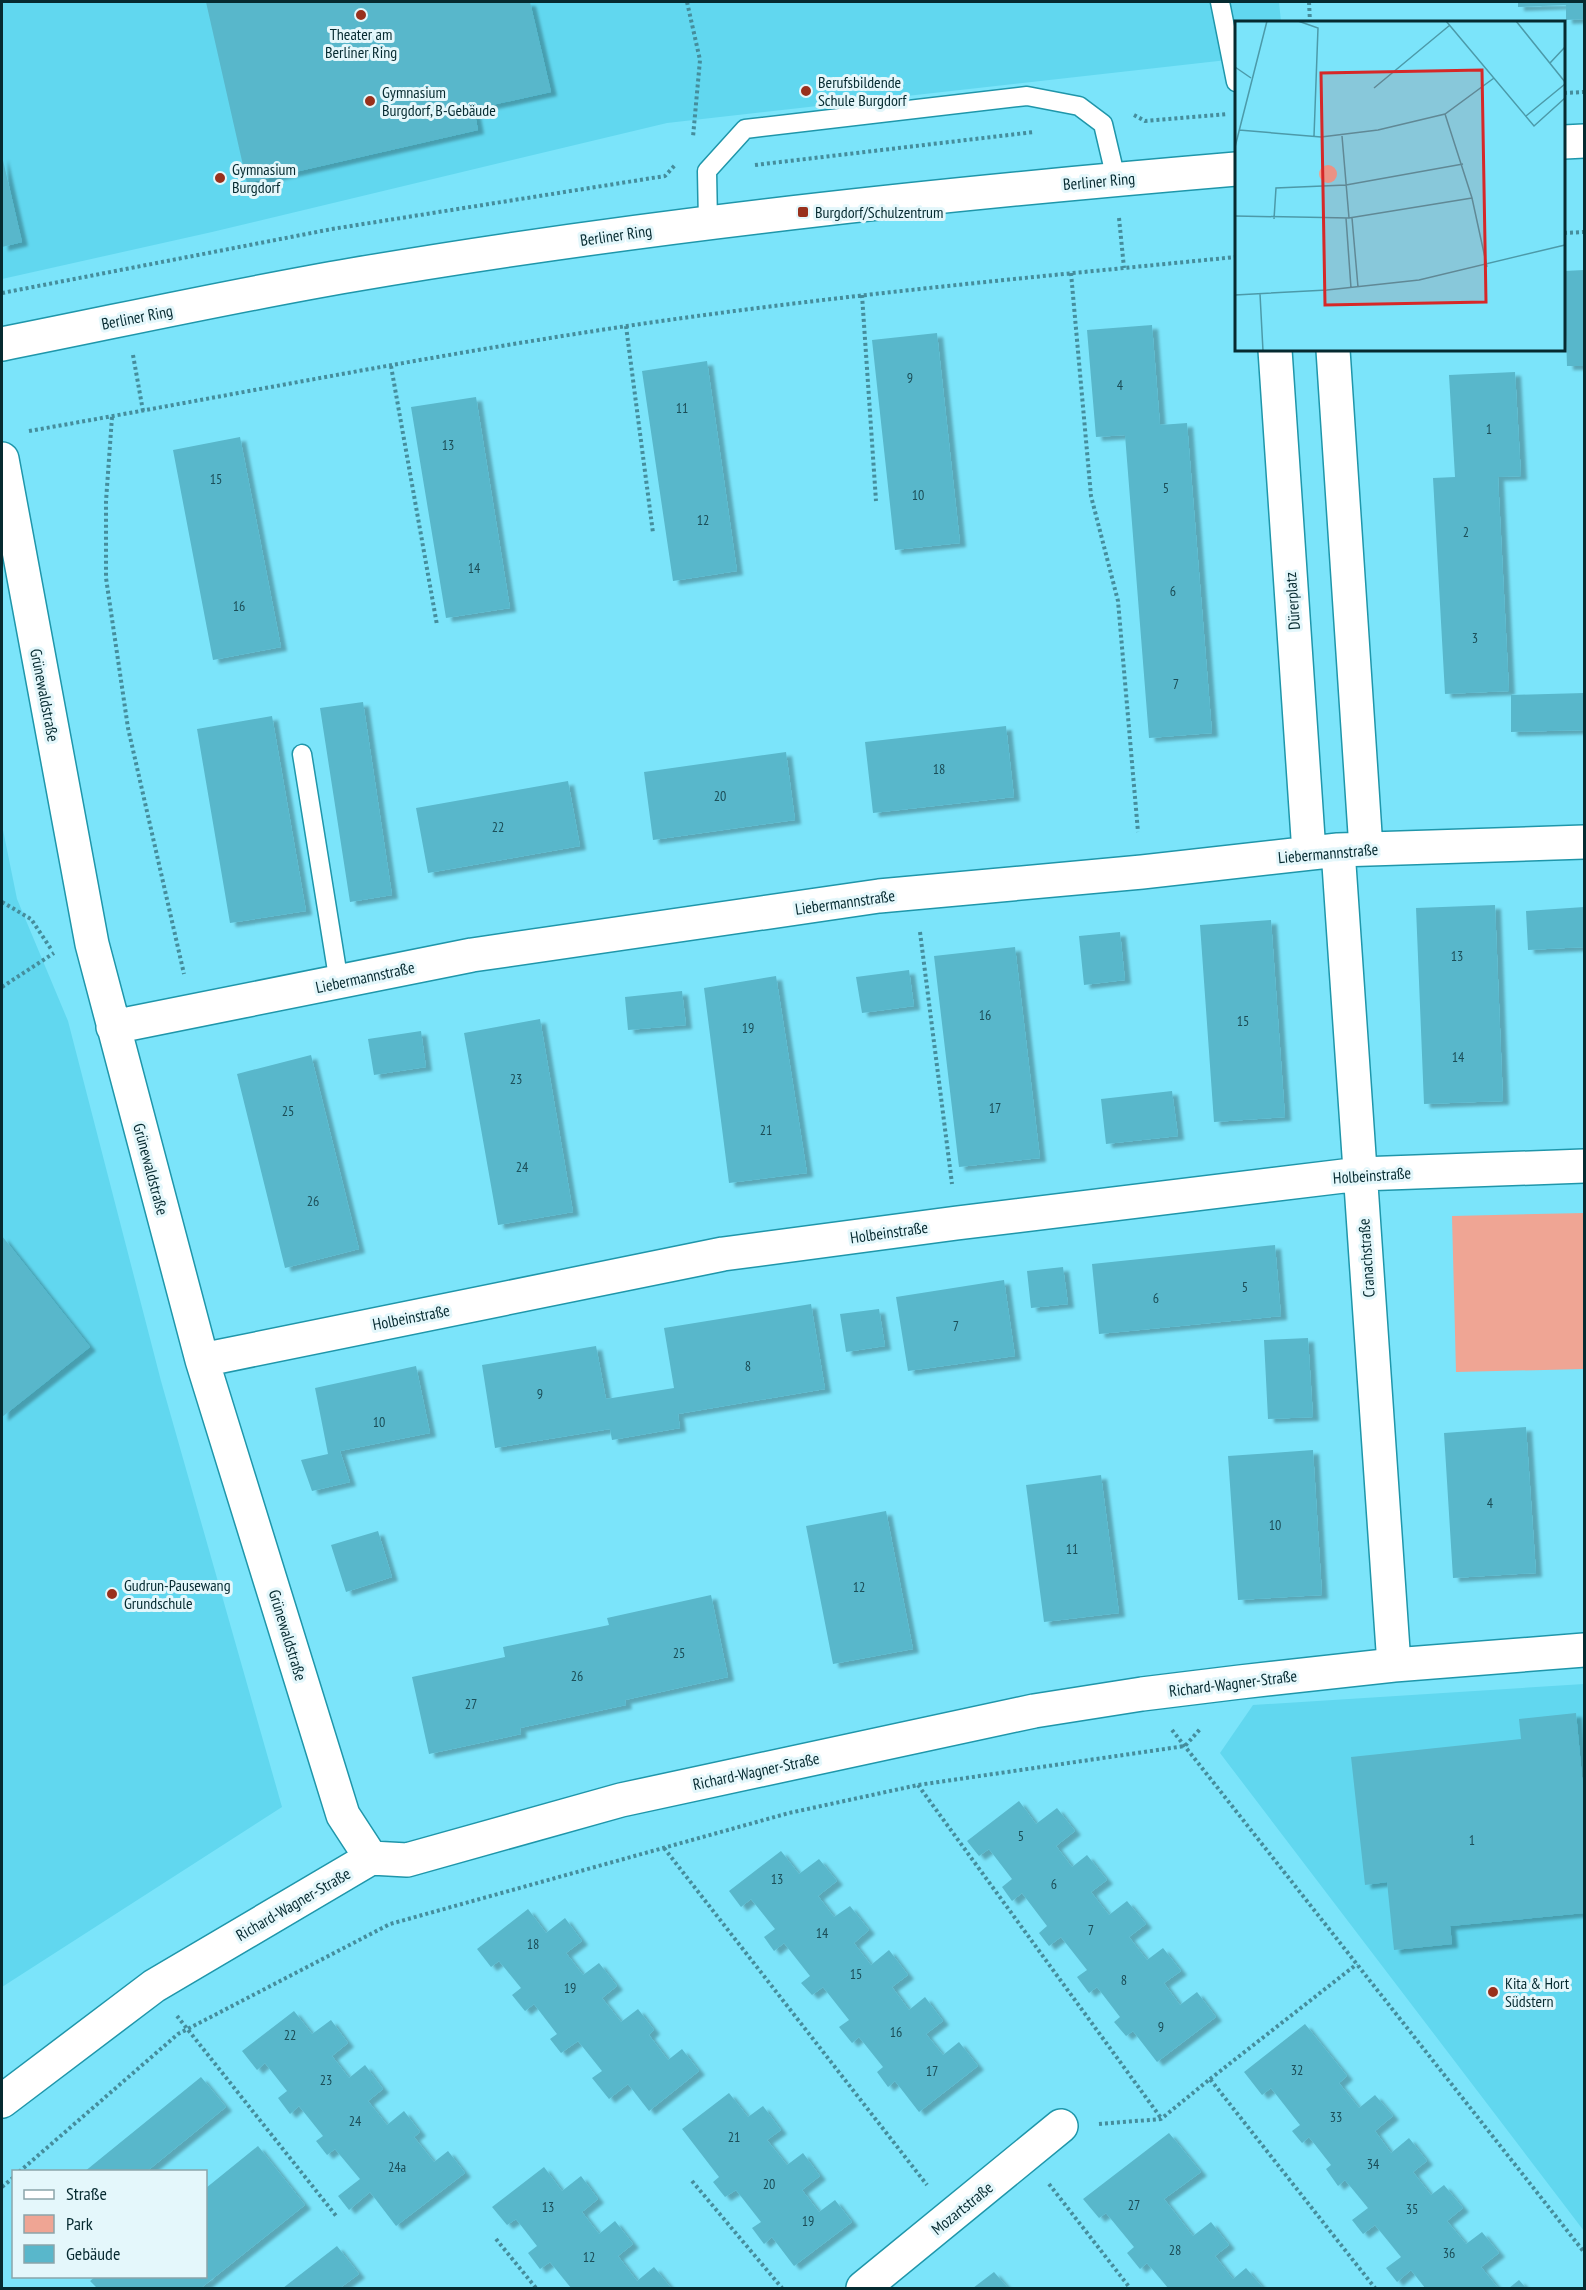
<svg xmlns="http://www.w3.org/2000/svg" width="1586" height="2290" font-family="'PT Sans Narrow',sans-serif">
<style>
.built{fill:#61d7ef}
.green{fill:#efa594}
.building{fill:#59b7cb;filter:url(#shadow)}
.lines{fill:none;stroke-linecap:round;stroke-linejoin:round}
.service-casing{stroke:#1f96aa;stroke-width:21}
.minor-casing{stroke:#1f96aa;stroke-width:36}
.path{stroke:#458d9c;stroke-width:4;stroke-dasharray:3 3;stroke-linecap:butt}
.service{stroke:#fff;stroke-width:18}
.minor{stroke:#fff;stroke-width:33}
.poi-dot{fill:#99301c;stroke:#e4f7fb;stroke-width:2}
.labels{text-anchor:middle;stroke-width:6;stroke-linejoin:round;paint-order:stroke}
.number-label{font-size:14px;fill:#1b4d57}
.poi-label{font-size:16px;fill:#062a30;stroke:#e4f7fb;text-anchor:start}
.street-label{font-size:16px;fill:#062a30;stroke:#e4f7fb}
.inset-road{fill:none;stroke:#4c9aa9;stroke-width:1.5}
.view{fill:#d62828;fill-opacity:0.15;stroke:#d62828;stroke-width:3}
.inset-edge{fill:none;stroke:#062a30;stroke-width:3}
</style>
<defs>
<filter id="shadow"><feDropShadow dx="6" dy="4" stdDeviation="1.5" flood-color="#0004"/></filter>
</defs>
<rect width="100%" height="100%" fill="#7be4fa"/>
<path class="built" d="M2,2H1279L1281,22H1236V59L667,123L212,232L2,279Z
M2,825L17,899L68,1021L161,1381L282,1807L2,1987Z
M1584,1684V2231L1220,1753L1253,1705Z"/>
<path class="green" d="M1584,1213V1369L1456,1372L1452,1216Z"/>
<path class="building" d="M206,2H530L551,92L474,109L478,130L247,183Z
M1518,2H1584V19L1566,20V5L1518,7Z
M2,156L22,242L2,247Z
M1584,270V366H1567L1564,271Z
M1152,325L1160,425L1187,423L1212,733L1149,738L1125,435L1096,437L1087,330Z
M937,333L960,543L895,550L872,340Z
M707,361L737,571L673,581L642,371Z
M1515,372L1521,476L1498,477L1509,691L1445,694L1433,478L1455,477L1449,375Z
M476,397L510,608L446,618L411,407Z
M240,437L281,647L213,660L173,450Z
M1584,693V730L1511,732V695Z
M363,702L392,895L350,902L320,708Z
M272,716L306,911L230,923L197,729Z
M1006,726L1014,797L873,813L865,742Z
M786,752L795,820L653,840L644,772Z
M568,781L580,846L428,873L416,808Z
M1495,905L1503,1101L1424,1104L1416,908Z
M1584,907V947L1528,950L1526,911Z
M1271,920L1285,1117L1214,1122L1200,925Z
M1120,932L1125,980L1084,985L1079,936Z
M1015,947L1040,1158L959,1167L934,956Z
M909,970L914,1006L862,1013L856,977Z
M776,976L807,1173L729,1183L704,988Z
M682,991L686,1025L628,1030L625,997Z
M540,1019L573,1212L498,1225L464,1033Z
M421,1031L426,1067L374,1075L368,1039Z
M311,1055L359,1249L285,1268L237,1074Z
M1172,1091L1178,1136L1106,1144L1101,1099Z
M2,1236L90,1347L2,1417Z
M1275,1245L1281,1316L1099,1334L1092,1264Z
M1063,1267L1068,1304L1031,1308L1027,1271Z
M1004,1280L1015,1356L908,1371L896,1297Z
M811,1304L825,1389L678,1414L680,1428L612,1440L610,1429L495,1448L482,1365L596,1346L606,1399L674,1388L664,1328Z
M879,1309L885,1346L846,1352L840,1314Z
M1308,1338L1313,1417L1268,1419L1264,1340Z
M416,1366L430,1433L340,1451L350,1482L312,1491L301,1460L328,1454L315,1388Z
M1526,1427L1536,1573L1453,1578L1444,1433Z
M1313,1450L1322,1595L1238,1600L1228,1456Z
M1101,1475L1119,1613L1044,1622L1026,1485Z
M886,1511L913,1649L833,1664L806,1526Z
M378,1531L392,1577L346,1592L331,1545Z
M711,1595L728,1677L625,1700L626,1705L520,1728L521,1734L429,1754L412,1677L505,1657L503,1647L609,1625L607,1618Z
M1576,1713L1584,1798V1913L1450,1926L1452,1944L1394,1950L1387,1882L1365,1885L1351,1757L1521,1739L1519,1719Z
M1019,1801L1036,1824L1057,1808L1075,1831L1056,1846L1072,1867L1087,1855L1107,1880L1091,1892L1109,1915L1127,1901L1146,1924L1129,1937L1147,1960L1163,1948L1181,1971L1164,1983L1180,2005L1197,1992L1216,2017L1157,2062L1133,2031L1126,2036L1114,2022L1120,2017L1097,1987L1089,1993L1077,1977L1087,1970L1061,1937L1049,1946L1039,1933L1047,1926L1022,1893L1012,1901L1002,1887L1012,1879L989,1849L979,1856L967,1841Z
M781,1851L799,1874L819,1859L837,1881L818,1896L834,1917L850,1906L869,1930L854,1943L871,1965L889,1950L908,1975L892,1987L909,2010L925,1997L943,2021L926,2034L943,2055L959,2042L978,2066L919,2112L895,2081L888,2087L877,2072L883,2067L859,2037L852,2043L839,2027L849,2020L823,1987L812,1995L801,1983L810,1976L784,1943L774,1951L764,1937L775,1929L751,1899L741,1907L729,1891Z
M528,1909L546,1933L565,1918L582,1941L566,1953L583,1975L599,1963L617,1986L602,1998L621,2022L638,2009L654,2030L649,2035L668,2060L682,2049L699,2071L649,2111L628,2084L609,2099L592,2078L602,2071L578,2041L561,2053L550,2039L557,2034L534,2004L525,2011L512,1995L521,1988L499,1961L491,1967L477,1949Z
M294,2011L312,2034L331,2020L348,2043L332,2056L349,2078L365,2065L383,2089L368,2101L387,2125L404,2111L420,2132L414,2137L434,2162L448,2151L465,2173L396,2226L370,2192L349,2210L338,2196L360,2179L335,2149L327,2155L316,2141L323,2136L299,2106L290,2114L278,2098L287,2091L265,2063L257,2070L242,2051Z
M1305,2024L1347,2076L1339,2083L1359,2108L1375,2095L1393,2116L1375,2131L1391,2153L1409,2138L1427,2161L1413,2172L1431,2195L1444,2185L1463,2208L1447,2221L1466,2244L1482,2232L1499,2253L1481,2267L1498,2288H1425L1411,2270L1397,2282L1386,2268L1401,2257L1375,2225L1363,2234L1352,2220L1368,2208L1345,2180L1338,2186L1326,2169L1331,2165L1309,2137L1302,2143L1292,2131L1300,2125L1271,2088L1262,2095L1244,2072Z
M201,2077L226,2107L146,2172H84Z
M729,2093L748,2117L763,2106L781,2130L767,2140L787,2165L803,2153L820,2176L802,2190L819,2212L835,2200L852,2222L794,2266L772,2237L764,2244L752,2228L761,2222L736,2190L725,2197L713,2182L719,2177L682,2129Z
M1169,2133L1201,2172L1164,2199L1193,2236L1211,2222L1229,2245L1215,2256L1233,2279L1246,2268L1263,2288H1168L1147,2263L1140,2269L1127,2253L1134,2247L1106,2213L1099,2218L1083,2199Z
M258,2146L305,2205L201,2288H97L90,2281L96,2276H206V2188Z
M544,2167L562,2191L581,2176L598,2199L582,2212L599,2234L615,2221L633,2244L618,2256L637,2281L654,2267L671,2288H571L550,2262L540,2269L528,2253L537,2246L516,2219L507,2225L492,2207Z
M337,2246L359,2274L340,2288H283Z
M994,2272L1008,2288H973Z
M1519,2280L1526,2288H1509Z"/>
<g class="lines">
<defs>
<path id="service" d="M1220,2L1236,82
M708,223L707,171L745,129L1027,96L1079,106L1103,124L1116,179
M302,754L339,983"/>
<path id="minor" d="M1564,142L1584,141
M2,344C118,321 235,295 352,275C645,225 941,194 1236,169
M1275,350L1309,853
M1333,350L1366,849
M2,459L92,944L202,1360L343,1815L371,1858
M1338,850L1394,1665
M113,1027L472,955L879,896L1142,872L1338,850L1584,842
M202,1360L723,1254L957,1223L1360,1174L1584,1166
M2,2101L154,1986L371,1858L407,1860L621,1800L1034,1711L1142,1694L1240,1682L1394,1665L1584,1650
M863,2288L1061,2126"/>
</defs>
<use href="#service" class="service-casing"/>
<use href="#minor" class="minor-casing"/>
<path class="path" d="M687,2L700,60L693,137
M1309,2L1310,22
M1564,93L1584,92
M1134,115L1145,121L1227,114
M755,165L1034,132
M1119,218L1124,268
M1564,233L1584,232
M1071,273L1091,496L1118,601L1138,832
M2,293L332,229L665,176L676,164
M862,295L876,501
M626,326L653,533
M133,355L143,411
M391,366L437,625
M112,417L106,501V578L128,728L184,974
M29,431C228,396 427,356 627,326C829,296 1033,277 1236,257
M2,902L31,919L51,949
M920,932L952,1184
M2,987L54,953
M1172,1730L1584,2252
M918,1785L1161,2118
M664,1848L927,2185
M177,2016L337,2217
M1210,2079L1357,1964
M1099,2124L1161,2119L1210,2079L1375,2288
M19,2172L178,2034L390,1924L789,1813L918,1785L1185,1746L1201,1728
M692,2181L782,2288
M1049,2184L1130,2288
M2,2187L14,2177
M496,2239L536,2288"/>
<use href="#service" class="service"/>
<use href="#minor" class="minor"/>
</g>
<g class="poi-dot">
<circle cx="361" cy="15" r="6"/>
<circle cx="806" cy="91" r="6"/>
<circle cx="370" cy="101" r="6"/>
<circle cx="220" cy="178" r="6"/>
<rect x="797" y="206" width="12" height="12" rx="3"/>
<circle cx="112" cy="1594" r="6"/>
<circle cx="1493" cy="1992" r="6"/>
</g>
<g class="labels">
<g class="number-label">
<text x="910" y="383">9</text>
<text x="1120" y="390">4</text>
<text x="682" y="413">11</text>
<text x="1489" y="434">1</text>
<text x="448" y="450">13</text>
<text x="216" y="484">15</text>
<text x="1166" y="493">5</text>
<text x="918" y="500">10</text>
<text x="703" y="525">12</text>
<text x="1466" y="537">2</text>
<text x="474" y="573">14</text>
<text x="1173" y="596">6</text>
<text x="239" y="611">16</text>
<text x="1475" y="643">3</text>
<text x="1176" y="689">7</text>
<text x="939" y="774">18</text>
<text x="720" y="801">20</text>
<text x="498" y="832">22</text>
<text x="1457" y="961">13</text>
<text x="985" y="1020">16</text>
<text x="1243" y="1026">15</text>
<text x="748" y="1033">19</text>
<text x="1458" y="1062">14</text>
<text x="516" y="1084">23</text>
<text x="995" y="1113">17</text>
<text x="288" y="1116">25</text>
<text x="766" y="1135">21</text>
<text x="522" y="1172">24</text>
<text x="313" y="1206">26</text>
<text x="1245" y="1292">5</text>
<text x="1156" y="1303">6</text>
<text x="956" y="1331">7</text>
<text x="748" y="1371">8</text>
<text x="540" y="1399">9</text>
<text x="379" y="1427">10</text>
<text x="1490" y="1508">4</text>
<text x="1275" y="1530">10</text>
<text x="1072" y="1554">11</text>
<text x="859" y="1592">12</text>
<text x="679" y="1658">25</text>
<text x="577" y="1681">26</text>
<text x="471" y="1709">27</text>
<text x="1021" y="1841">5</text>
<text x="1472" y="1845">1</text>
<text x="777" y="1884">13</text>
<text x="1054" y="1889">6</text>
<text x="1091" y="1935">7</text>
<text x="822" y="1938">14</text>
<text x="533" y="1949">18</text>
<text x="856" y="1979">15</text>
<text x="1124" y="1985">8</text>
<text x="570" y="1993">19</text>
<text x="1161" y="2032">9</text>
<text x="896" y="2037">16</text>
<text x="290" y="2040">22</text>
<text x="1297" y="2075">32</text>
<text x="932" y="2076">17</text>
<text x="326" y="2085">23</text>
<text x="1336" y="2122">33</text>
<text x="355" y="2126">24</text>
<text x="734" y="2142">21</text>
<text x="1373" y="2169">34</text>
<text x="397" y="2172">24a</text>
<text x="769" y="2189">20</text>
<text x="1134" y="2210">27</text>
<text x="548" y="2212">13</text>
<text x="1412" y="2214">35</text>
<text x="808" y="2226">19</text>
<text x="1175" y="2255">28</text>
<text x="1449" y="2258">36</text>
<text x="589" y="2262">12</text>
</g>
<g class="poi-label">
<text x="361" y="40" text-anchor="middle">Theater am<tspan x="361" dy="18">Berliner Ring</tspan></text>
<text x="818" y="88">Berufsbildende<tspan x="818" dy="18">Schule Burgdorf</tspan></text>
<text x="382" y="98">Gymnasium<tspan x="382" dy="18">Burgdorf, B-Gebäude</tspan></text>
<text x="232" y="175">Gymnasium<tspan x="232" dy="18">Burgdorf</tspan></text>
<text x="815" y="218">Burgdorf/Schulzentrum</text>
<text x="124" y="1591">Gudrun-Pausewang<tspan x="124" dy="18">Grundschule</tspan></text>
<text x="1505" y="1989">Kita &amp; Hort<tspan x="1505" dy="18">Südstern</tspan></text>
</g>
<g class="street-label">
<text transform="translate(1099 181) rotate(-5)" y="6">Berliner Ring</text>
<text transform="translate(616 235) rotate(-8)" y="6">Berliner Ring</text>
<text transform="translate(137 317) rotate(-11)" y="6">Berliner Ring</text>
<text transform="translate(1292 601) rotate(-94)" y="6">Dürerplatz</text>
<text transform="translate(45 695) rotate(79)" y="6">Grünewaldstraße</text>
<text transform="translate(1328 853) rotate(-5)" y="6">Liebermannstraße</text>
<text transform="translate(845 902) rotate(-8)" y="6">Liebermannstraße</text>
<text transform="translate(365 977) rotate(-12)" y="6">Liebermannstraße</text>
<text transform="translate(151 1169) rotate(75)" y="6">Grünewaldstraße</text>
<text transform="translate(1372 1175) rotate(-4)" y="6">Holbeinstraße</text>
<text transform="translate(889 1232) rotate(-8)" y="6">Holbeinstraße</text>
<text transform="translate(1366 1258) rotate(-94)" y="6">Cranachstraße</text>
<text transform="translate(411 1317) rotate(-11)" y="6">Holbeinstraße</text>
<text transform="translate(288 1635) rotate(73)" y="6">Grünewaldstraße</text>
<text transform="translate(1233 1683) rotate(-7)" y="6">Richard-Wagner-Straße</text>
<text transform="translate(756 1771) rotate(-12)" y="6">Richard-Wagner-Straße</text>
<text transform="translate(293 1904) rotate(-30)" y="6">Richard-Wagner-Straße</text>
<text transform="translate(962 2208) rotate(-39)" y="6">Mozartstraße</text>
</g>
</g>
<g transform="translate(1235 21)">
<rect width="330" height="330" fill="#7be4fa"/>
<path d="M84 153a9 9 0 1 1 18 0a9 9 0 1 1-18 0Z" fill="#efa594"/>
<path class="inset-road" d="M63,0L83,7L79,115M211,0L299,105L330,77M281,0L330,61M315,42L330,26M0,46L16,57M139,67L215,4M210,93L237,177L252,246M291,95L330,63M4,109L86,116L143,109L210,93L259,57M107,115L114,197M0,126L32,0M0,195L114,197L237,177M111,197L116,267M117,197L123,266M39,198L41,167L111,164L228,143M25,273L28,330M0,274L92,269L184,259L330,224"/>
<path class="view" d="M247,49L251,281L90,284L86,52Z"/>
<rect width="330" height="330" class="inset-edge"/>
</g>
<rect width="1586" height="2290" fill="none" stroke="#062a30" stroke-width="6"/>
<rect x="12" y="2170" width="195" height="108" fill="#e4f7fb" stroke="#8ba5aa" stroke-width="1.5"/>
<rect x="24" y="2190" width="30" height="9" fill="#ffffff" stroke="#8ba5aa" stroke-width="1.5"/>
<text x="66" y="2200" font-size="18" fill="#062a30">Straße</text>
<rect x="24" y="2215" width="30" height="18" fill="#efa594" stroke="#8ba5aa" stroke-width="1.5"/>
<text x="66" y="2230" font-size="18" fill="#062a30">Park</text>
<rect x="24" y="2245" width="30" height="18" fill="#59b7cb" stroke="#8ba5aa" stroke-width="1.5"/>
<text x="66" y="2260" font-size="18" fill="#062a30">Gebäude</text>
</svg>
